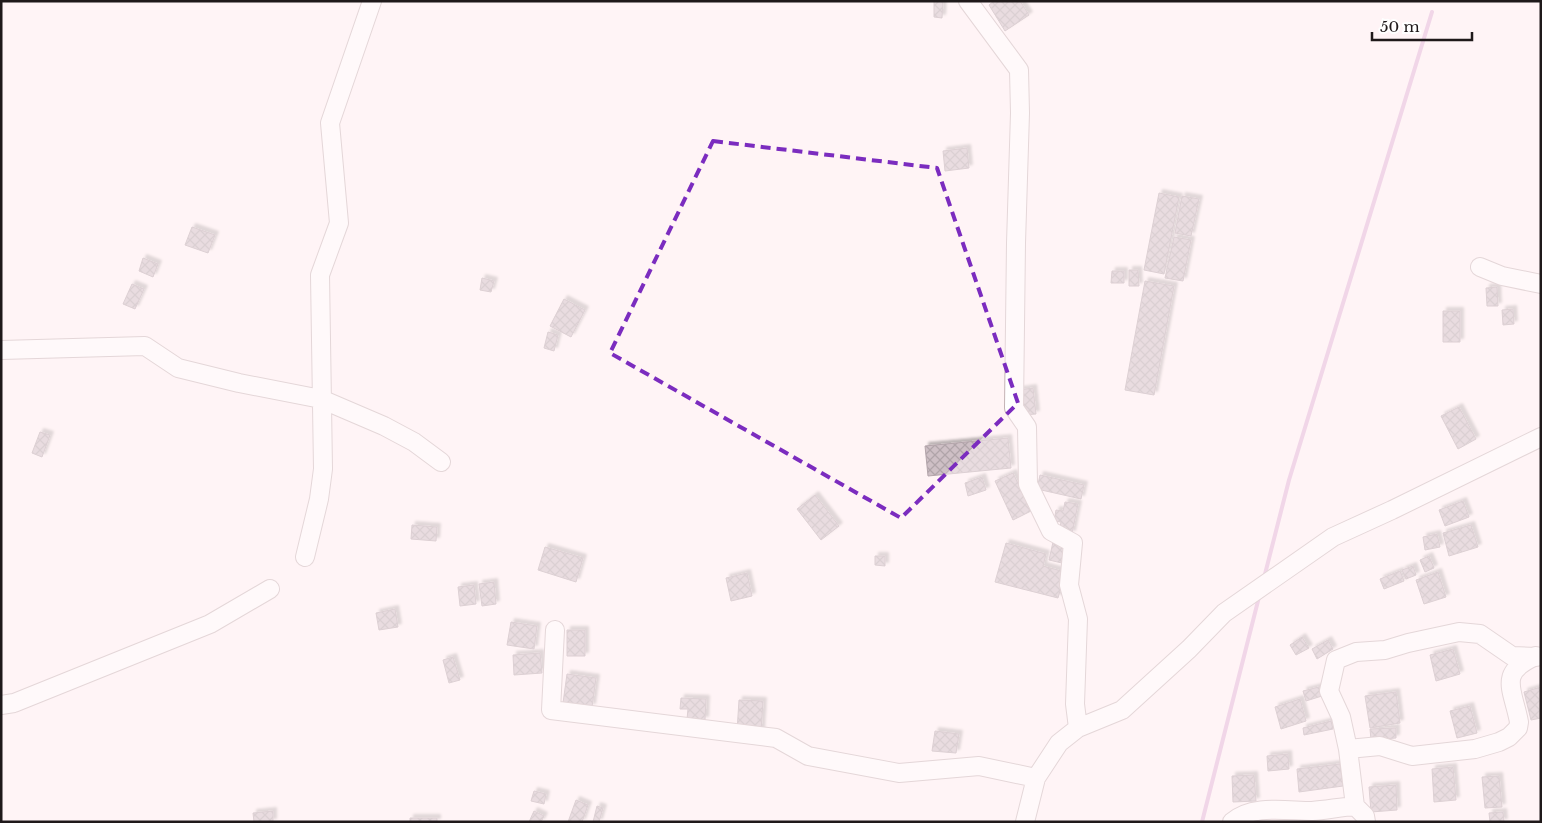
<svg xmlns="http://www.w3.org/2000/svg" width="1542" height="823" font-family="'Libre Baskerville',serif">
<style>
.lines{fill:none;stroke-linecap:round;stroke-linejoin:round}
.stream{stroke:#dfb2d7;stroke-width:4}
.building{fill:url(#building-cross-hatch);stroke:#b3a4aa;filter:url(#shadow)}
.minor-casing{stroke:#c4b3b5;stroke-width:20}
.minor{stroke:#fff;stroke-width:18}
.marked{fill:none;stroke:#7b2cbf;stroke-width:4;stroke-dasharray:10 6;stroke-linejoin:round}
</style>
<defs>
<pattern id="building-cross-hatch" width="8" height="8" patternUnits="userSpaceOnUse" patternTransform="scale(1.25)"><rect width="8" height="8" fill="#cebfc5"/><path d="M0 0l8 8M0 8l8-8" fill="none" stroke="#b0a4a9"/></pattern>
<filter id="shadow"><feDropShadow dx="3.5" dy="-3.5" stdDeviation="1" flood-color="#0004"/></filter>
</defs>
<rect width="100%" height="100%" fill="#fff4f5"/>
<g class="lines">
<path class="stream" d="M1264,578L1289,480L1432,12
M1202,822L1259,597"/>
</g>
<path class="building" d="M934,1H943L942,18L934,17Z
M994,1H1020L1029,15L1005,31L989,5Z
M967,148L969,168L945,171L943,151Z
M1159,193L1179,197L1164,274L1144,270Z
M1182,196L1199,199L1191,236L1175,233Z
M192,227L215,235L208,253L185,245Z
M1174,237L1191,240L1183,281L1165,278Z
M143,258L158,264L153,277L139,271Z
M1129,270H1138L1139,286H1129Z
M1112,271H1124V283H1111Z
M482,278L494,281L491,292L480,290Z
M1145,281L1174,286L1154,395L1125,390Z
M132,284L144,289L135,309L123,304Z
M1497,287L1498,306H1487L1486,288Z
M564,299L585,310L571,337L550,326Z
M1513,309L1514,324L1503,325L1502,310Z
M1443,311H1460V342H1443Z
M548,332L558,335L554,351L544,348Z
M1033,388L1036,414L1022,415L1019,390Z
M1459,407L1476,439L1458,449L1441,416Z
M40,432L50,435L42,457L32,453Z
M1008,438L1011,468L928,476L925,446Z
M1013,473L1031,511L1013,520L995,481Z
M1040,475L1084,485L1081,499L1037,489Z
M982,477L986,490L968,496L965,483Z
M815,495L839,526L821,540L797,509Z
M1463,501L1469,517L1445,526L1439,510Z
M1065,502L1078,504L1072,534L1059,532L1061,522L1054,521L1056,510L1063,511Z
M412,525L437,527L436,541L411,539Z
M1471,525L1478,547L1449,556L1443,533Z
M1437,534L1440,547L1425,550L1423,537Z
M1053,542L1071,546L1066,564L1049,560Z
M1006,543L1046,554L1043,566L1065,572L1058,598L995,582Z
M545,547L583,558L576,582L538,570Z
M875,556H885V566L875,565Z
M1429,556L1434,568L1425,572L1420,560Z
M1413,566L1416,575L1406,579L1402,570Z
M1400,571L1404,581L1384,589L1380,579Z
M1438,572L1446,597L1424,604L1416,580Z
M747,573L752,596L731,601L726,578Z
M494,582L496,604L482,606L479,584Z
M474,585L476,604L460,606L458,587Z
M395,609L398,627L379,630L376,613Z
M511,622L537,626L534,649L507,645Z
M567,630H585V656H567Z
M1302,637L1309,648L1296,655L1290,645Z
M1328,640L1333,649L1317,659L1312,649Z
M1453,649L1460,674L1436,681L1430,655Z
M540,653L542,673L514,675L513,655Z
M453,657L460,680L449,683L443,660Z
M567,674L596,678L592,707L563,703Z
M1323,686L1325,695L1306,701L1303,691Z
M1541,687V718L1531,720L1524,692Z
M1396,692L1400,723L1370,728L1365,696Z
M681,698L706,699L705,720L687,719L688,709H680Z
M1300,699L1306,721L1281,729L1275,707Z
M739,700L763,701L761,732L737,731Z
M1470,706L1477,733L1457,738L1450,711Z
M1331,721L1333,729L1304,735L1303,728Z
M1396,728V738L1371,740L1370,729Z
M935,731L959,734L956,753L932,751Z
M1288,754L1289,769L1268,771L1267,756Z
M1340,764L1343,786L1299,792L1297,769Z
M1453,767L1456,800L1434,802L1432,769Z
M1254,775L1256,801L1233,802L1232,776Z
M1499,776L1502,807L1485,808L1482,777Z
M1396,785L1397,810L1371,812L1369,787Z
M534,791L546,794L544,804L531,801Z
M576,800L588,805L582,822H568Z
M597,806L603,808L599,822H593Z
M273,811V822H254L253,813Z
M534,811L544,816L541,822H529Z
M1503,812L1504,822H1490L1489,813Z
M410,818H437V822H410Z"/>
<g class="lines">
<defs>
<path id="minor" d="M968,1L1019,70L1020,113L1016,243L1014,408L1027,427L1028,484L1051,531L1073,543L1069,585L1078,619L1075,704L1078,728
M1480,267L1502,276L1541,284
M1,350L145,346L178,368L239,383L321,399L384,426L414,442L441,462
M305,557L319,499L323,469L320,275L339,223L330,123L372,1
M555,630L551,710L776,738L808,756L899,773L979,766L1036,778
M1,705L14,703L210,624L270,589
M1348,749L1380,746L1412,756L1475,749L1499,742L1509,737L1518,728L1519,722C1513,689 1497,673 1536,656
M1025,822L1036,778L1059,743L1078,728L1122,710L1189,649L1224,613L1333,537L1392,510L1541,437
M1232,822C1252,804 1287,811 1312,811C1326,810 1341,807 1355,806
M1366,822L1365,816L1355,806L1348,749L1341,717L1329,691L1336,660L1356,652L1385,650L1408,643L1459,632L1480,634L1512,656L1536,657"/>
</defs>
<use href="#minor" class="minor-casing"/>
<use href="#minor" class="minor"/>
</g>
<path d="M0 0H1542V823H0ZM713,141L937,168L1018,403L901,518L610,353Z" fill="#fff4f5" fill-opacity=".55" fill-rule="evenodd"/>
<path class="marked" d="M713,141L937,168L1018,403L901,518L610,353Z"/>
<rect width="1542" height="823" fill="none" stroke="#1f191a" stroke-width="5"/>
<path d="M1372 32v8h100v-8" fill="none" stroke="#1f191a" stroke-width="2.5"/>
<text x="1380" y="32" font-size="15" fill="#1f191a" stroke="#ffffff" stroke-width="4" paint-order="stroke">50 m</text>
</svg>
